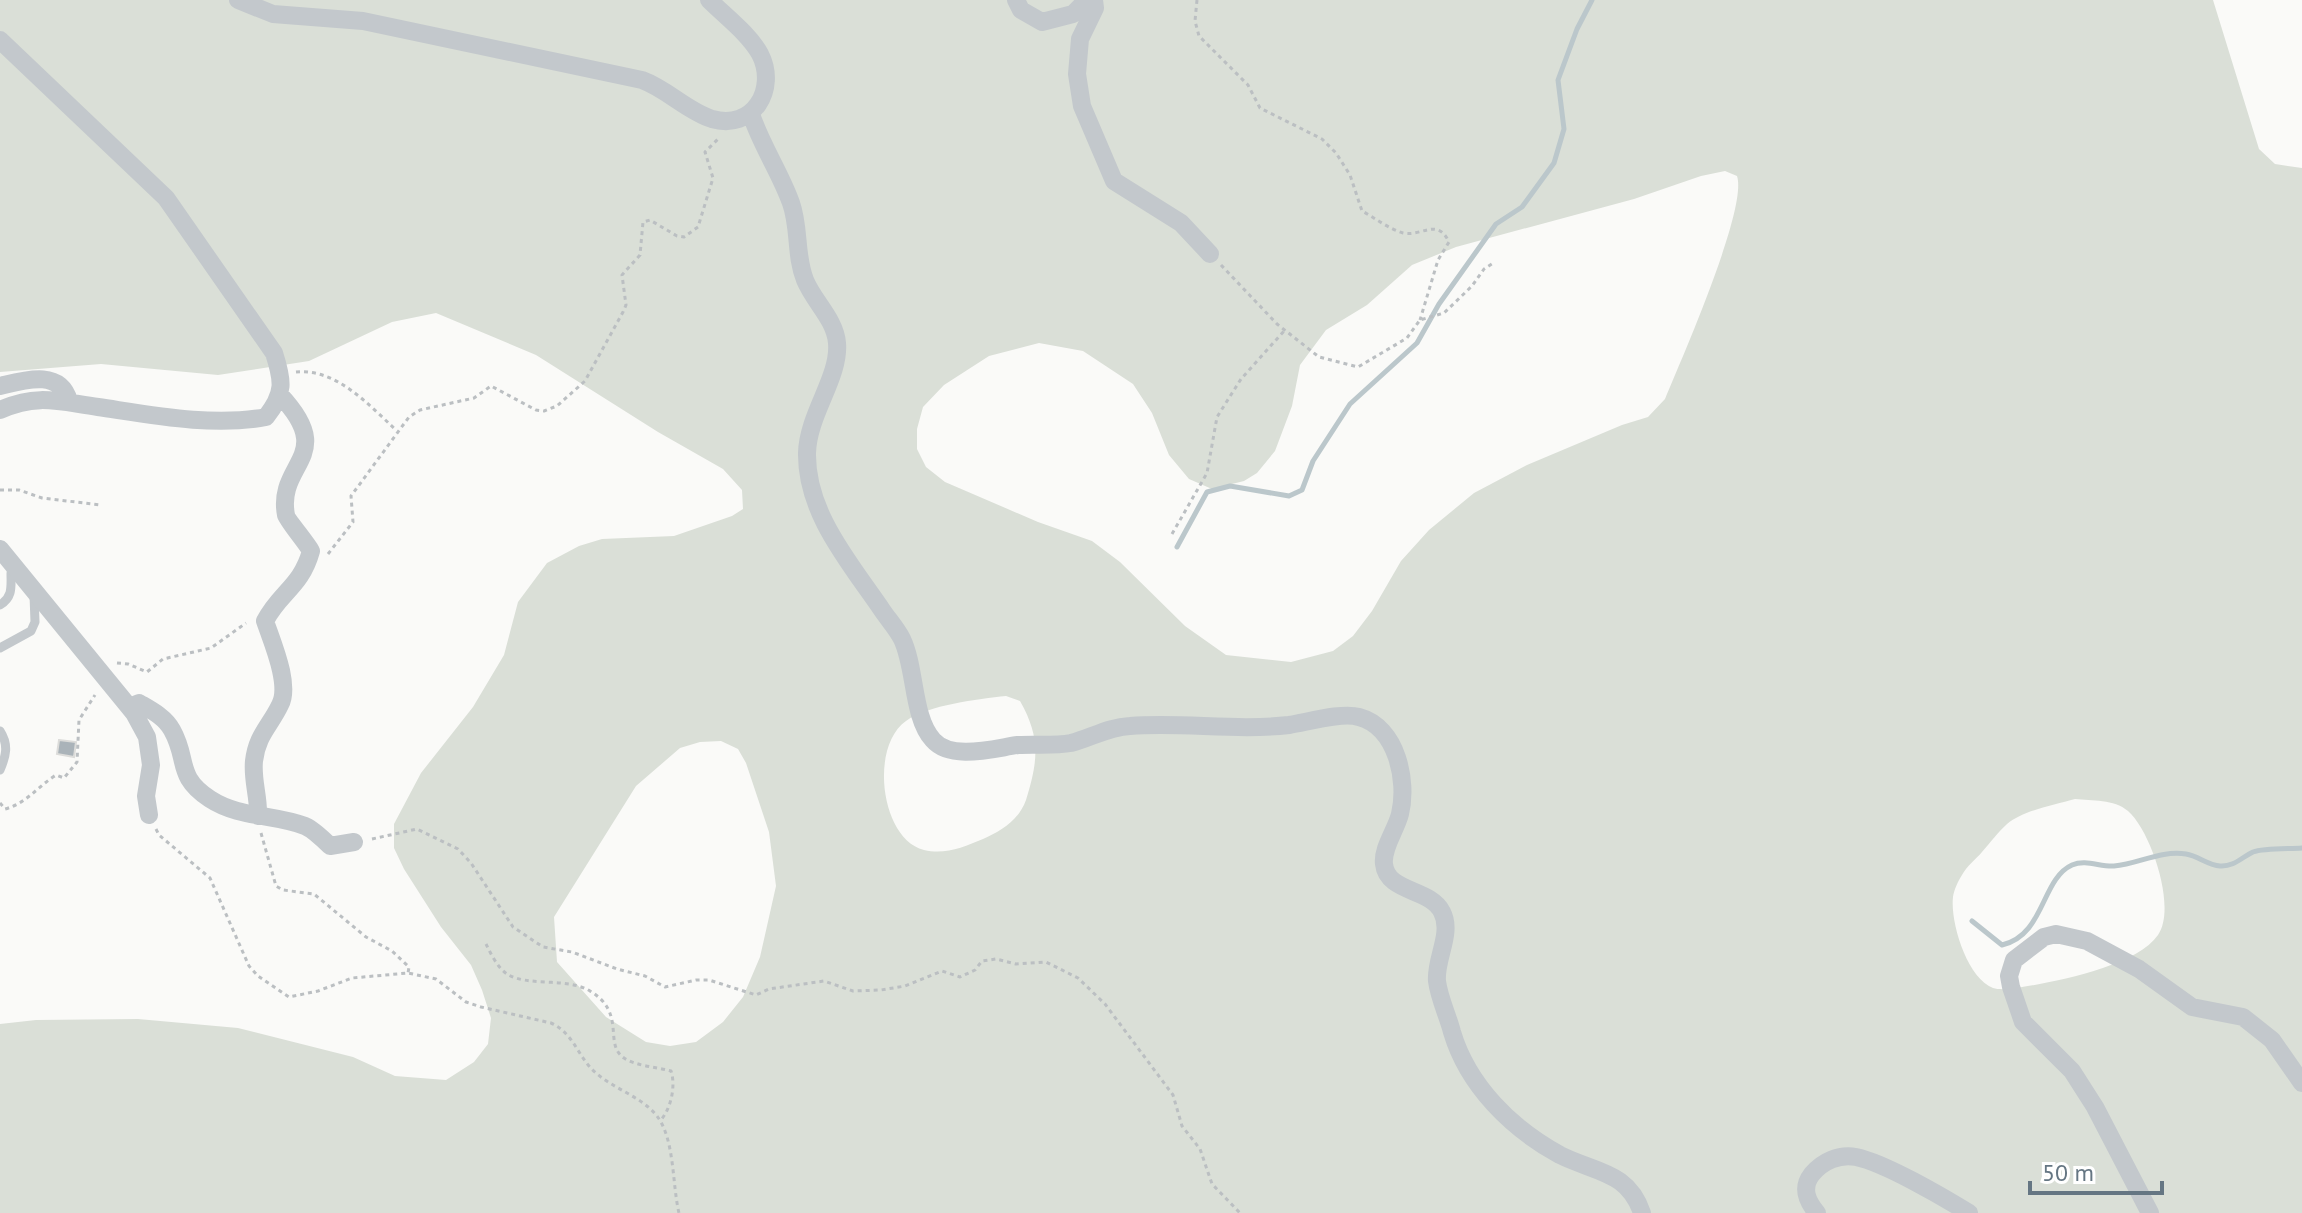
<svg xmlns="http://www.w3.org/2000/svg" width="2302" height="1213" font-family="'PT Sans',sans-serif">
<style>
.green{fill:#dadfd7;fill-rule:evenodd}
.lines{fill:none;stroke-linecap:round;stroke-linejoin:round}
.stream{stroke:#bbc7cb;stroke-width:5}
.building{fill:#aab3b9;stroke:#dcdcda;stroke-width:2}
.path{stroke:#bbbfc2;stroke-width:3;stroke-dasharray:4 4;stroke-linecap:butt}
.lane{stroke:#c3c8cc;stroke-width:9}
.street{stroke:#c3c8cc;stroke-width:18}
</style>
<rect width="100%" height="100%" fill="#fafaf8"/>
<path class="green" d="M0,0H2213L2259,149L2275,164L2302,168V1213H0V1024L36,1020L138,1019L238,1028L353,1057L395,1076L446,1080L474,1062L488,1044L491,1018L482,990L471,965L441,927L404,869L394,848V824L421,773L473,707L504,655L518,602L547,563L579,546L602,539L674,536L732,516L743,509L742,490L723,469L658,432L536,355L436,313L392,322L309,361L218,375L101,364L0,372ZM1725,171L1737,176C1748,209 1681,360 1665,399L1648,417L1622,425L1527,465L1474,493L1429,530L1401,561L1372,611L1353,636L1333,651L1291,662L1226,655L1185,626L1120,562L1092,541L1038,522L945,482L926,467L917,449V429L923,407L944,385L989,356L1039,343L1083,351L1133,384L1152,413L1169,455L1189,479L1212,489L1244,481L1257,473L1275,451L1292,406L1300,365L1326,330L1367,305L1412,265L1456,247L1634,199L1701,176ZM1006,696L1020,701C1041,738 1038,761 1026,800C1019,820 1001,831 983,839C964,847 945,855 924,850C881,840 869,747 906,721C928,705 978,699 1006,696ZM721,741L738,749L746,763L769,832L776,886L760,957L743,997L723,1022L696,1042L670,1046L646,1042L606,1017L557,962L554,917L636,786L680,748L700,742ZM2075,799C2092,801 2114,799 2128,811C2151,831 2177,908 2158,935C2136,967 2053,982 2017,988C2010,989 1999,990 1993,988C1967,978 1950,922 1953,897C1954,890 1958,881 1962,875C1967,866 1976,859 1982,852C1990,843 1998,832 2007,824C2024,810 2054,805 2075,799Z"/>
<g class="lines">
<path class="stream" d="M1177,547L1207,492L1230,486L1289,496L1302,490L1313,461L1350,404L1417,343L1439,304L1496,224L1522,207L1554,163L1564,129L1558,80L1577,29L1592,0
M1972,921L2002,945C2045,935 2041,879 2072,865C2086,859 2100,867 2114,866C2139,864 2160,850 2186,854C2198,856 2208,865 2220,866C2234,867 2242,857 2253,852C2264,848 2289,849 2302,848"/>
</g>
<path class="building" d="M59,740L76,742L74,757L57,754Z"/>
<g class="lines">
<path class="path" d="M1197,0L1195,21L1199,36L1248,85L1260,108L1322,139L1336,153L1350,175L1362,211C1375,218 1389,229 1403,233C1422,237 1437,217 1449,242L1438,260L1420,320
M1221,265L1277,324L1319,357L1358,367L1407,338L1420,320L1444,313L1472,286L1484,269L1495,262
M296,372C336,368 369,405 396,430
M0,490H19L42,498L101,505
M1172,534L1207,473L1217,417L1241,379L1284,331
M328,554L353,522L351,496L409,417L420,410L474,398L491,386L536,410L544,411L557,406L585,381L623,312L626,305L622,275L640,255L643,222L650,220L677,236L684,237L698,227L713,178L705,152L720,137
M117,663L128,664L147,672L163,659L211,648L246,623
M0,803L5,809C27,803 37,787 56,775L64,778L77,762L79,720L95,695
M156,829L159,835L210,878L249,966L258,976L289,997L318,991L352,978L408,973L436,979L466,1002L481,1007L551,1023C574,1033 578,1058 596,1073C614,1089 642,1097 657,1116C675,1140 672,1184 679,1213
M261,833L276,886L283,890L314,894L366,937L392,951L409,967L408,973
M372,839L417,829L458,849L471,863L513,927L543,947L572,952L617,969L645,976L665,987L696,980H709L756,995L769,989L824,981L853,991L881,990L905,986L942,971L960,977L975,970L982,961L996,959L1016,964L1046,962L1078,978L1105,1004L1173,1095L1182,1126L1200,1149L1212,1184L1240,1213
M486,944C491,954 497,967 507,974C527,987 567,977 590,991C627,1013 603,1044 624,1058C636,1066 656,1067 671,1071C676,1086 671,1109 660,1121"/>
<path class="lane" d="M0,605C13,597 11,587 11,573L17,568
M0,648L31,631L35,622L34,595
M0,731C9,745 6,756 0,770"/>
<path class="street" d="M238,0L273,14L363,21L642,80C667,89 687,111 712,119C753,131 778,89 760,54C749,34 725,16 709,0
M1016,0L1021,10L1042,22L1073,14L1087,0
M1094,0L1095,8L1080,39L1077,74L1082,106L1114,181L1181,223L1210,254
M0,40L166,198L274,353C283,381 285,393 266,417C213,427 152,415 98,407C60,402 38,393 0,410
M751,114C761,145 780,172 791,203C800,228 795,255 805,280C814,302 835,319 837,343C840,377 808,414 807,453C806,513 850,563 882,610C888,619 897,629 902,639C916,668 912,717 933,740C951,761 995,748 1018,745C1035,744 1054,746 1071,743C1091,738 1108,727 1130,726C1183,722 1236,731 1289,725C1308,722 1342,712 1359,717C1397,727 1408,781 1400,814C1396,830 1382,848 1384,864C1387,893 1430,888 1442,912C1453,933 1435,959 1437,981C1439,998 1448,1016 1452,1032C1468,1086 1512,1129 1560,1155C1596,1173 1628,1171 1642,1213
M0,386C25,380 60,369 69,401
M0,549L134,713L147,737L151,765L146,796L149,815
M129,707L139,703C151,710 165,717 172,730C189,760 175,776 210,799C239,818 274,814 305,826C314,830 323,839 330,846L354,842
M258,816C259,797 252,780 254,761C257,735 270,726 280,705C291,685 272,642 265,621C280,592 301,587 311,551C306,542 287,520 286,515C276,462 339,457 279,394
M1817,1213C1807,1201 1801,1188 1812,1174C1823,1161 1839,1154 1856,1157C1885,1163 1943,1197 1969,1213
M2150,1213L2095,1107L2072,1071L2023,1022L2011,987L2009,976L2014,960L2044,937L2056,934L2087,941L2139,969L2192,1007L2243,1017L2272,1040L2302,1083"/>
</g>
<path d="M2030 1181v12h132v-12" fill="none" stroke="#657683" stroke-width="4"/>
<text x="2042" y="1181" font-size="24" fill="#657683" stroke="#ffffff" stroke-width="6" paint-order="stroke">50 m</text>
</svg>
